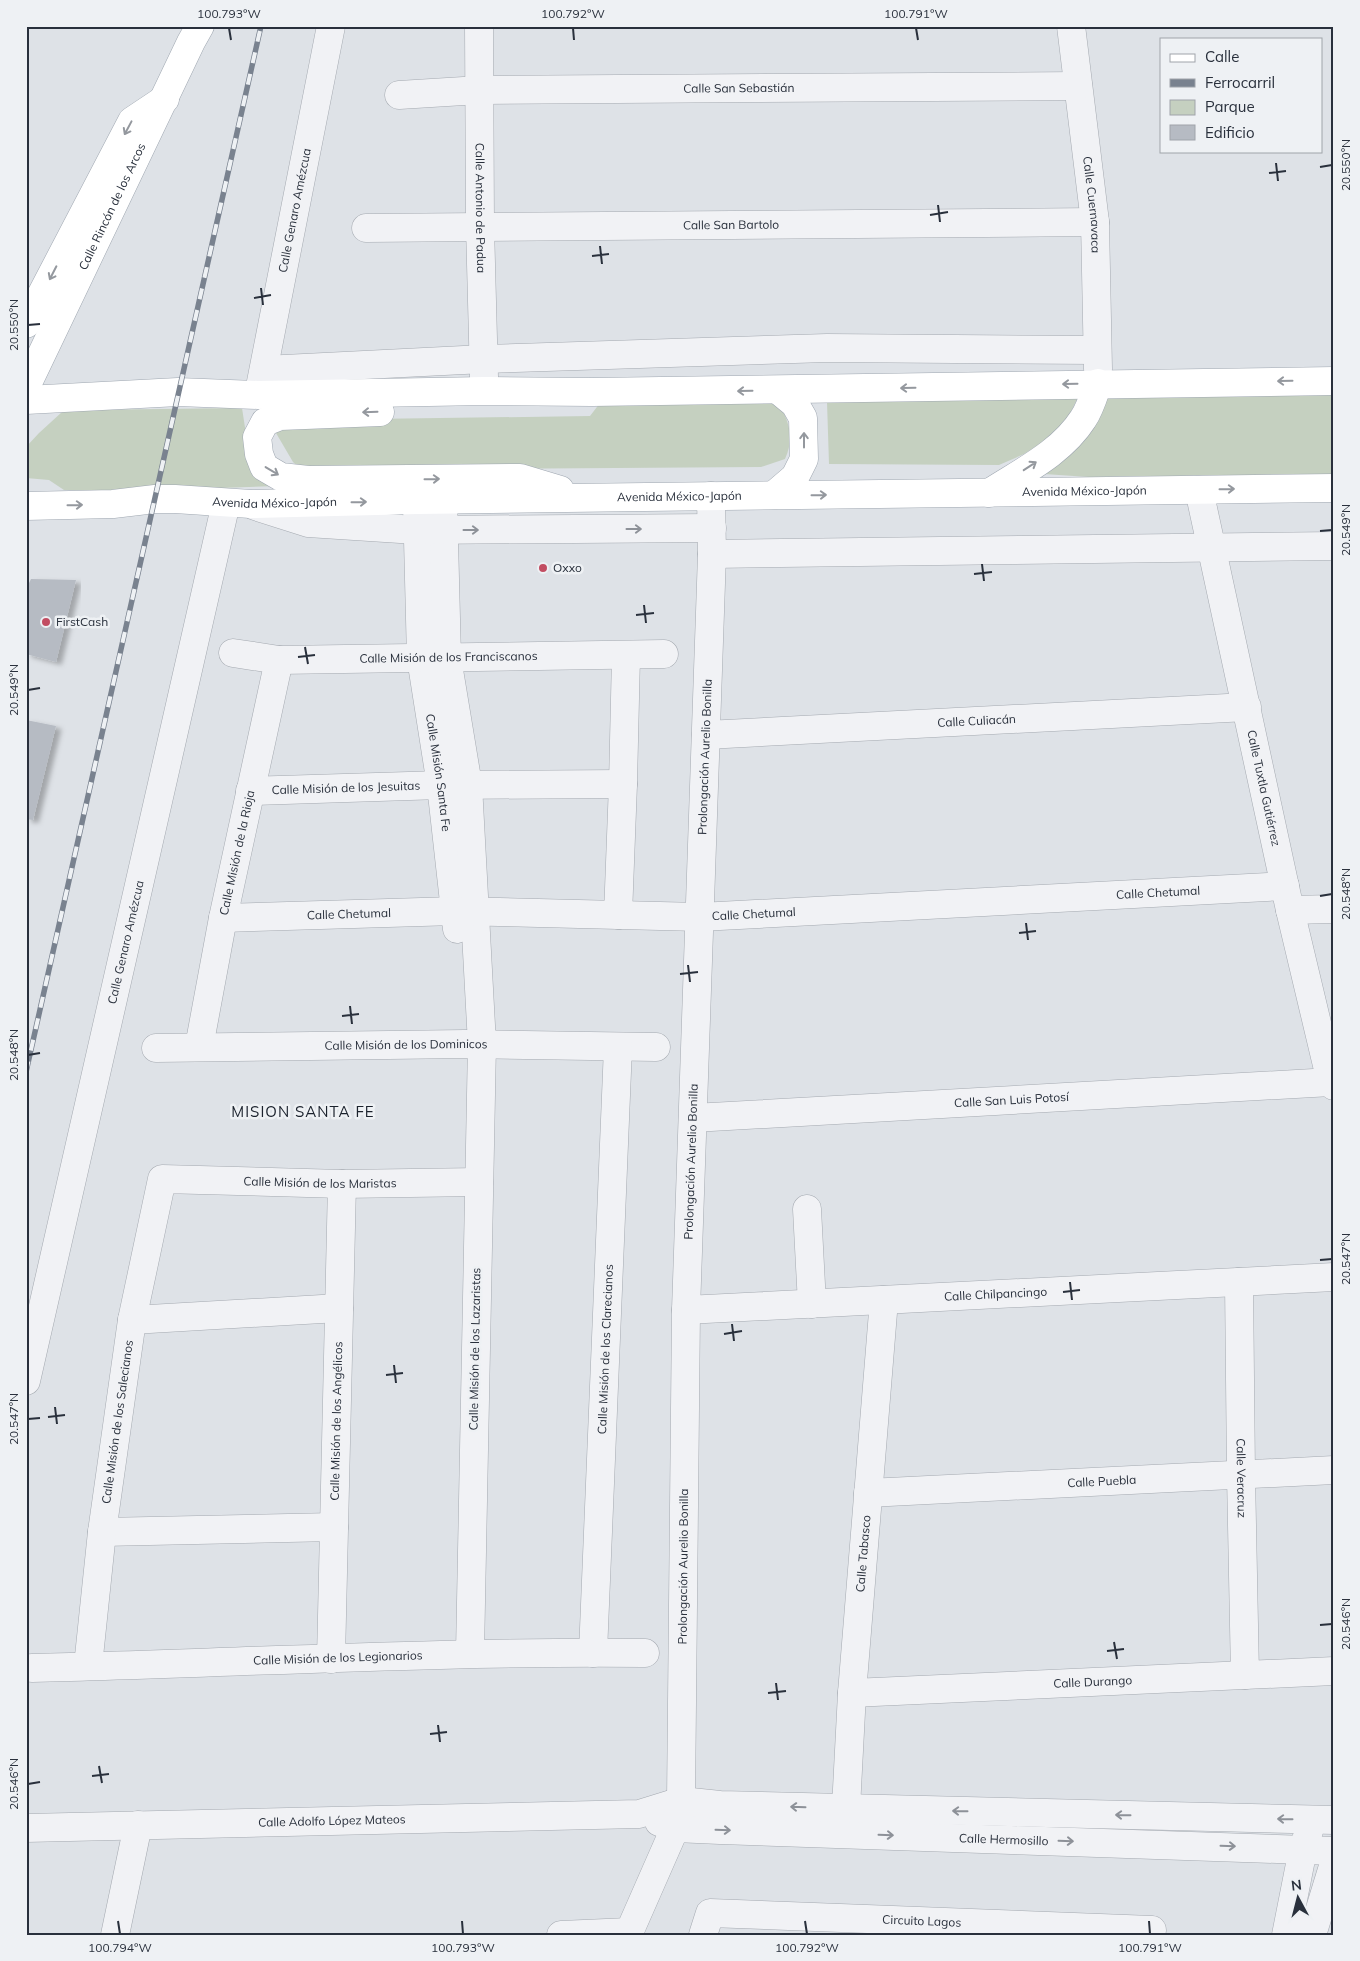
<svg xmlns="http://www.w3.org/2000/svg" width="1360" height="1961" font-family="Mulish,sans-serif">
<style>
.green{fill:#c5d0c0}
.building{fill:#b6bbc3;filter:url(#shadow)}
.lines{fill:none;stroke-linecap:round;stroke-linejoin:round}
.minor-casing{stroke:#a4a9b0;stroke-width:29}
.major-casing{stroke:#9fa7b1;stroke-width:29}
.minor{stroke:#f1f2f5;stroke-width:28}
.major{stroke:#fff;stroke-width:28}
.rail-casing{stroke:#79828f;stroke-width:5.5}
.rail{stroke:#eef1f4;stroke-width:4;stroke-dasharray:11;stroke-linecap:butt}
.oneway{stroke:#94989e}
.oneway2{stroke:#8d9198}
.ticks{fill:none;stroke:#29303c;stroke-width:2}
.poi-dot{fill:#c24d62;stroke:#eef1f4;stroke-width:2}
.labels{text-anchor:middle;stroke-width:5;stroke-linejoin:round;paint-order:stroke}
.street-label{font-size:12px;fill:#29303c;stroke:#eef1f4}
.poi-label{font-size:12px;fill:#29303c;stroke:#eef1f4;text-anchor:start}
.quarter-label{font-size:15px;letter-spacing:1px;fill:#1b222d;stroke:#eef1f4}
.neatline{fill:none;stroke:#29303c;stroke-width:2}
.ticks-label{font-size:12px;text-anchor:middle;fill:#29303c}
</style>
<defs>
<filter id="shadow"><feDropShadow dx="5.5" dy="3" stdDeviation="2.5" flood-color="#0004"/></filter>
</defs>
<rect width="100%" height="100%" fill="#dee2e7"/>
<path class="green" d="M1334,394V474L1089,477L1044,474L1107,398Z
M1078,397L1067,420L1041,443L1024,454L999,465L829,464L827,402Z
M771,402L781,406C790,426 794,439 785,459L761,467L302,470L293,462L276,433L279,426L299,420L590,416L600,403Z
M242,408L246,434L277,486L131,491L64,490L49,480L26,478V447L39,433L62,412L79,410Z"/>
<path class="building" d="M31,579L76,580L56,662L26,654V589Z
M26,720L56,726L33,820L26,819Z"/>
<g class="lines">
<defs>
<g id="minor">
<path id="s1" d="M479,26L480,226L484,377"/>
<path id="s2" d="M1071,26L1095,222L1098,369"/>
<path id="s3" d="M399,95L480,90L1078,86"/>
<path id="s4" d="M366,228L1095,222"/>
<path d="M264,370L484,359L827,348L1097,350"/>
<path id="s5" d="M260,387L331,26"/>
<path id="s6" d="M1199,490L1290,910L1331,1082L1334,1086"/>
<path id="s7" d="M417,500L421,658L441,785L457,929"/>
<path d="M443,500L447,658L468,785L482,1044L470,1653"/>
<path d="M255,506L308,523L416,530L712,528"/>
<path d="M712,554L1334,546"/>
<path id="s8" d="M233,653L279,660L664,654"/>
<path id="s9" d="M706,735L1247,707"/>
<path id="s10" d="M250,791L441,785L623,784"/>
<path d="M1290,910L1334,909"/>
<path d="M618,915L623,784L626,656"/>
<path id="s11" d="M223,918L455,911L700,917L1285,886"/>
<path id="s12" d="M199,1047L223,918L279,660"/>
<path id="s13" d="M156,1048L465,1044L656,1047"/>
<path id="s14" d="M693,1118L1331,1082"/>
<path d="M807,1209L812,1304"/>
<path id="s15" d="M1239,1282L1241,1475L1245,1675"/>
<path id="s16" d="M686,1310L1334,1277"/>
<path d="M132,1320L339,1308"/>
<path id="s17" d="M26,1381L226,503"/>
<path id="s18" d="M868,1493L1334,1470"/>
<path d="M102,1532L334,1527"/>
<path id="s19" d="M593,1653L618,1047"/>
<path id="s20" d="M331,1659L342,1184"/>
<path id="s21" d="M88,1666L102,1532L132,1320L162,1179L342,1184L479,1182"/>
<path id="s22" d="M32,1668C236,1663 441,1651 645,1653"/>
<path id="s23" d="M852,1693L1334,1671"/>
<path id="s24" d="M846,1808L852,1693L884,1300"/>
<path id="s25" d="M659,1822L675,1828L720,1830L1334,1851"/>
<path id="s26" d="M26,1828L639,1814L681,1801L720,1805L1334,1820"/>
<path d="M115,1935L138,1825"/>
<path d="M561,1935L629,1932"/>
<path id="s27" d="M628,1935L675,1828L681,1801L686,1310L712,554L711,496"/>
<path id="s28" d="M703,1935L710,1913L1152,1930L1151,1935"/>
<path d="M1286,1935L1303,1849L1309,1831"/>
<path d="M1312,1935L1334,1863"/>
</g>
<g id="major">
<path d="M26,324L132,121L165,99"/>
<path id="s29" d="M26,387L191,42L200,26"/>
<path d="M26,400L178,392L258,395L485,391L592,392L1334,381"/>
<path d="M380,412L280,416L265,422L257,437L259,454L264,467L281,477L308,480L520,478L560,490"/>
<path d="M989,493C1023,471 1061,453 1083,419C1090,409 1094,395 1098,383"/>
<path d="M774,495L795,477L804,459L803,418L795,404L778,390"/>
<path id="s30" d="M26,506L113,504L155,499H175L251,504L417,500L1334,488"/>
</g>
</defs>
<use href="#minor" class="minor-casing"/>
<use href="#major" class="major-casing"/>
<use href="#minor" class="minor"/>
<use href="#major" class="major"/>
<defs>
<path id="rail" d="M26,1072L261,26"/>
</defs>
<use href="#rail" class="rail-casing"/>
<use href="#rail" class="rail"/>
</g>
<defs><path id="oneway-shaft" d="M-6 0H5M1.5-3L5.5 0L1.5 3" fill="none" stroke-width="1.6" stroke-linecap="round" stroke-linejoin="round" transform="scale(1.25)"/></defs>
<g class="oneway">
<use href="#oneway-shaft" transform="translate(128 128) rotate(118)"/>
<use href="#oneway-shaft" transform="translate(53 273) rotate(117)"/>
<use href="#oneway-shaft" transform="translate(1285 381) rotate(179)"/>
<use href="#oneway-shaft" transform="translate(1070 384) rotate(179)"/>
<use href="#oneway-shaft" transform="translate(908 388) rotate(179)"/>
<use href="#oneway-shaft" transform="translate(745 391) rotate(179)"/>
<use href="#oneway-shaft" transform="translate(370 412) rotate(178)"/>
<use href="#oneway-shaft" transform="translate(804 440) rotate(-90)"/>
<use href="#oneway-shaft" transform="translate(1030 466) rotate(-33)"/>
<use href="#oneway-shaft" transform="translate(272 471) rotate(31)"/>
<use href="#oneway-shaft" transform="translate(432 479) rotate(-1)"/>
<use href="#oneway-shaft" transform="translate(1227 489) rotate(-1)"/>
<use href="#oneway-shaft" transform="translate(819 495) rotate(-1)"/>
<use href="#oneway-shaft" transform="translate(359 502) rotate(-1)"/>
<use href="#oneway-shaft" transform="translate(75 505) rotate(-1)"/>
</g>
<g class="oneway2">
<use href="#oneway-shaft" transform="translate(634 529)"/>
<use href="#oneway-shaft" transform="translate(471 530)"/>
<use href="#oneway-shaft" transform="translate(798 1807) rotate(-178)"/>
<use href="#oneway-shaft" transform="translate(960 1811) rotate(-179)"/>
<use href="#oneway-shaft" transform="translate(1123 1815) rotate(-179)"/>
<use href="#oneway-shaft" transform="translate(1285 1819) rotate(-179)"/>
<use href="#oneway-shaft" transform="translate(723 1830) rotate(2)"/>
<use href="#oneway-shaft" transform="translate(886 1835) rotate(2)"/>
<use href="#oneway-shaft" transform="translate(1066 1841) rotate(2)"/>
<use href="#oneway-shaft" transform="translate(1228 1846) rotate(2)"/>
</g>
<path class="ticks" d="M229,28L231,40M573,28L574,40M916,28L918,40M1276,163L1278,181M1320,167L1332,165M1269,173L1286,171M938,205L940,222M930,215L948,212M600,246L602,264M592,256L609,254M261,288L263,305M254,298L271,295M28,325L40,324M1320,531L1332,530M982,564L984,581M974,574L992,572M644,605L646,623M636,615L654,613M305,647L308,664M298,657L315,655M28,690L40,688M1320,896L1332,894M1026,923L1028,940M1019,933L1036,931M688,965L690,982M680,974L698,972M350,1006L352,1024M342,1016L359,1014M28,1055L40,1053M1320,1260L1332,1259M1070,1282L1072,1300M1063,1292L1080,1290M732,1324L734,1341M724,1334L742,1331M394,1365L396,1383M386,1375L403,1373M55,1407L57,1424M48,1417L65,1415M28,1419L40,1418M1320,1625L1332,1624M1114,1642L1117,1659M1107,1651L1124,1649M776,1683L778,1700M768,1693L786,1691M438,1725L440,1742M430,1734L447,1732M99,1766L102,1783M92,1776L109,1774M28,1784L40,1782M118,1921L120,1934M462,1921L463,1934M805,1921L807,1934M1149,1921L1150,1934"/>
<g class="poi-dot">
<circle cx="543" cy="568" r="5"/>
<circle cx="46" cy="622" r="5"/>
</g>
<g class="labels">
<g class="street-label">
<text dy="4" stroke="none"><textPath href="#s3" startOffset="340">Calle San Sebastián</textPath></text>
<text dy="4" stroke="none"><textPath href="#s2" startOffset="180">Calle Cuernavaca</textPath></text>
<text dy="4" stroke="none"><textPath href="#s29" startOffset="200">Calle Rincón de los Arcos</textPath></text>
<text dy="4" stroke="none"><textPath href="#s1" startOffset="182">Calle Antonio de Padua</textPath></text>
<text dy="4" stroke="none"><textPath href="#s5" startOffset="180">Calle Genaro Amézcua</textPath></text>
<text dy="4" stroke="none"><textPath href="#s4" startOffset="365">Calle San Bartolo</textPath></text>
<text dy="4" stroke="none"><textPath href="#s30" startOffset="1059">Avenida México-Japón</textPath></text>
<text dy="4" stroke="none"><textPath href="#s30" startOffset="654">Avenida México-Japón</textPath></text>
<text dy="4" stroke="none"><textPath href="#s30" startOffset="249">Avenida México-Japón</textPath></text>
<text dy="4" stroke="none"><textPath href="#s8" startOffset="216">Calle Misión de los Franciscanos</textPath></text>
<text dy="4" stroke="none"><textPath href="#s9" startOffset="271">Calle Culiacán</textPath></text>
<text dy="4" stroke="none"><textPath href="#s27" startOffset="1189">Prolongación Aurelio Bonilla</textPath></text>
<text dy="4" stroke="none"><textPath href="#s7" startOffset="274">Calle Misión Santa Fe</textPath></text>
<text dy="4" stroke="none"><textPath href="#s10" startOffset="96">Calle Misión de los Jesuitas</textPath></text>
<text dy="4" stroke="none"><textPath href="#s6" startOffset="305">Calle Tuxtla Gutiérrez</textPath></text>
<text dy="4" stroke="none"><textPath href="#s12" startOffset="198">Calle Misión de la Rioja</textPath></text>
<text dy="4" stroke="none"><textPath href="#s11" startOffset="936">Calle Chetumal</textPath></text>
<text dy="4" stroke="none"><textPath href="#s11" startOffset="126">Calle Chetumal</textPath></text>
<text dy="4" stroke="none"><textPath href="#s11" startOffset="531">Calle Chetumal</textPath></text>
<text dy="4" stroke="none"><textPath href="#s17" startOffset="450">Calle Genaro Amézcua</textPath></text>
<text dy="4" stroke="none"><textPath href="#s13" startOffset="250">Calle Misión de los Dominicos</textPath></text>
<text dy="4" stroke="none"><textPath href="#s14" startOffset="319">Calle San Luis Potosí</textPath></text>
<text dy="4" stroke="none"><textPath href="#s27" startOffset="784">Prolongación Aurelio Bonilla</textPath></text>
<text dy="4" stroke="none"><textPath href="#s21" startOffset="651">Calle Misión de los Maristas</textPath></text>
<text dy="4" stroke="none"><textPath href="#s16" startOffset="310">Calle Chilpancingo</textPath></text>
<text transform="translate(475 1349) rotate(-89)" y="4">Calle Misión de los Lazaristas</text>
<text dy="4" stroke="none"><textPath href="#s19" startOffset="304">Calle Misión de los Clarecianos</textPath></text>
<text dy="4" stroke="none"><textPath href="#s21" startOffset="246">Calle Misión de los Salecianos</textPath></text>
<text dy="4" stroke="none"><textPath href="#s20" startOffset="238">Calle Misión de los Angélicos</textPath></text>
<text dy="4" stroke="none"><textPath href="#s15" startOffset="196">Calle Veracruz</textPath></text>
<text dy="4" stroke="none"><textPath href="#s18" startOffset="234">Calle Puebla</textPath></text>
<text dy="4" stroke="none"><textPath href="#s24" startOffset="255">Calle Tabasco</textPath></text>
<text dy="4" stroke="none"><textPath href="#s27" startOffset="379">Prolongación Aurelio Bonilla</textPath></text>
<text dy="4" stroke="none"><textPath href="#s22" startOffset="306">Calle Misión de los Legionarios</textPath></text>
<text dy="4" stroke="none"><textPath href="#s23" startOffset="241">Calle Durango</textPath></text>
<text dy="4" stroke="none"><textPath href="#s26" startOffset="306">Calle Adolfo López Mateos</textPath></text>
<text dy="4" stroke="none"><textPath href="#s25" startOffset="346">Calle Hermosillo</textPath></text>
<text dy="4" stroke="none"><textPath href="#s28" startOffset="235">Circuito Lagos</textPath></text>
</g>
<g class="poi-label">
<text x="553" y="572">Oxxo</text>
<text x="56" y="626">FirstCash</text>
</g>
<g class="quarter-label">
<text x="303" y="1117">MISION SANTA FE</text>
</g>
</g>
<rect width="1360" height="1961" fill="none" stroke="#eef1f4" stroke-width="55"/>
<rect x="1160" y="38" width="162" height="115" fill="#eef1f4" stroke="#9fa4aa"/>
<rect x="1170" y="54" width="25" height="8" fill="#ffffff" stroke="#9fa4aa"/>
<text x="1205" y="62" font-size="15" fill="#29303c">Calle</text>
<rect x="1170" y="79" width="25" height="8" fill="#79828f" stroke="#9fa4aa"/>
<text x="1205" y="88" font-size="15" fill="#29303c">Ferrocarril</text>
<rect x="1170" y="100" width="25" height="15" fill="#c5d0c0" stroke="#9fa4aa"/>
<text x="1205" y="112" font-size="15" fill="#29303c">Parque</text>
<rect x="1170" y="125" width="25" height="15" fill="#b6bbc3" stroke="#9fa4aa"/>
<text x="1205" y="138" font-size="15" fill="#29303c">Edificio</text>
<g transform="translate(1298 1898) rotate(353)" stroke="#eef1f4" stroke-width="4" paint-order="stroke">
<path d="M0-4L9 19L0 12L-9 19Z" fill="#29303c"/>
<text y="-8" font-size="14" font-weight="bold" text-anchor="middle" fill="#29303c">N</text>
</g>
<rect x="28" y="28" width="1304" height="1906" class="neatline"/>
<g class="ticks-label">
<text x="229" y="18">100.793°W</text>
<text x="573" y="18">100.792°W</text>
<text x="916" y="18">100.791°W</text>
<text transform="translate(1346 165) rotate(-90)" y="4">20.550°N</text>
<text transform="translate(14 325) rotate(-90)" y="4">20.550°N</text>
<text transform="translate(1346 530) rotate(-90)" y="4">20.549°N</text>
<text transform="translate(14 690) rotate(-90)" y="4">20.549°N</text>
<text transform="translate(1346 894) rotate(-90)" y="4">20.548°N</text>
<text transform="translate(14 1055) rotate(-90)" y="4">20.548°N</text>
<text transform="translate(1346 1259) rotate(-90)" y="4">20.547°N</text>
<text transform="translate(14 1419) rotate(-90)" y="4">20.547°N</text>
<text transform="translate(1346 1624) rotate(-90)" y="4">20.546°N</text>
<text transform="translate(14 1784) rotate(-90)" y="4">20.546°N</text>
<text x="120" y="1952">100.794°W</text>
<text x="463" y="1952">100.793°W</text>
<text x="807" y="1952">100.792°W</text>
<text x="1150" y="1952">100.791°W</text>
</g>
</svg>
